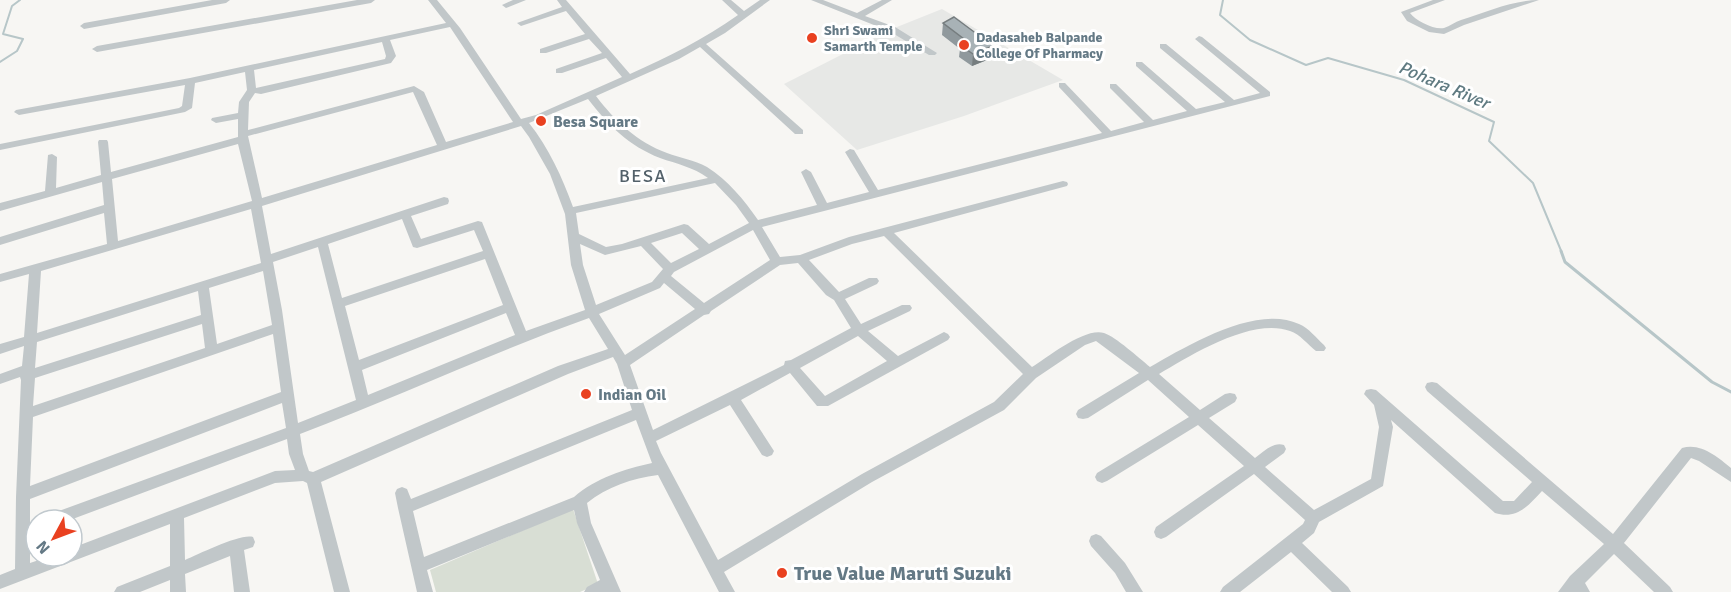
<svg xmlns="http://www.w3.org/2000/svg" width="1731" height="592" font-family="Signika,sans-serif">
<style>
.built{fill:#e7e8e6}
.green{fill:#d8ded4}
.lines{fill:none;stroke-linecap:round;stroke-linejoin:round}
.stream-far1{stroke:#b7c6c8;stroke-width:2}
.stream{stroke:#b7c6c8;stroke-width:3}
.minor{fill:#c1c7c9;fill-rule:evenodd}
.wall{fill:#90999d}
.shaded-wall{fill:#767d7f}
.building{fill:#a8b2b6;stroke:#767d7f;stroke-width:1.5}
.poi-dot{fill:#e94120;stroke:#fff;stroke-width:2}
.labels{text-anchor:middle;stroke-width:6;stroke-linejoin:round;paint-order:stroke}
.far-poi-label{font-size:14px;font-weight:bold;fill:#647985;stroke:#fff;text-anchor:start}
.poi-label{font-size:16px;font-weight:bold;fill:#647985;stroke:#fff;text-anchor:start}
.water-label{font-size:18px;font-style:italic;fill:#607b82;stroke:#fff}
.neighbourhood-label{font-size:18px;letter-spacing:1.5px;fill:#53616a;stroke:#fff}
.near-poi-label{font-size:20px;font-weight:bold;fill:#647985;stroke:#fff;text-anchor:start}
</style>
<rect width="100%" height="100%" fill="#f7f6f3"/>
<path class="built" d="M942,9L1063,80L964,116L857,150L784,84L892,29Z"/>
<path class="green" d="M573,509L598,584L580,592H436L430,570Z"/>
<g class="lines">
<path class="stream-far1" d="M1223,0L1220,15L1250,40L1306,65L1328,58L1404,80L1494,122L1489,141L1533,183L1562,253
M0,62L17,51L23,39L3,34L12,6L20,0"/>
<path class="stream" d="M1561,251L1565,262L1712,382L1731,392"/>
<path class="minor" d="M212,0H230L226,3L84,29L80,26L84,23Z
M357,0H375L371,3L97,52L92,49L97,46Z
M428,0H437L460,28L521,119L536,115L622,77L606,58L562,73H556V69L602,53L589,39L546,53H540V49L585,34L566,11L521,26L517,23L562,7L557,0H566L630,74C668,57 704,39 738,15L722,0H731L744,11L760,0H770L725,33L706,44L803,130V134H795L700,47L679,59L596,96C615,121 637,142 667,153C680,158 694,160 707,167C728,180 744,200 758,220L817,205L801,172L806,169L811,172L827,203L869,192L845,152L850,149L854,150L878,190L1102,133L1059,87V83H1065L1111,131L1144,122L1110,88V84H1116L1153,120L1187,111L1136,66V62H1142L1196,109L1225,102L1160,48V44H1166L1234,100L1260,93L1195,39L1199,36L1202,37L1270,92V96L762,227L780,257L800,255L849,237L1063,181L1067,182L1068,184L1067,186L894,233L1032,367C1048,357 1085,327 1104,333C1116,337 1139,358 1150,367C1187,346 1256,304 1299,324C1309,328 1316,338 1324,345L1326,348L1324,351H1316C1308,345 1300,334 1290,331C1252,317 1191,355 1159,374L1200,410L1225,394L1230,393L1235,394L1237,398L1235,402L1209,418L1255,458C1263,452 1274,441 1284,445L1286,449L1284,453L1265,467L1314,510L1371,479L1379,427L1374,405L1364,394L1366,390L1371,389L1376,390L1503,501H1514L1532,482L1427,391L1425,387L1427,383L1432,382L1437,383L1613,534L1682,448C1700,442 1718,457 1731,468V482L1699,461L1691,458L1624,543L1670,587L1673,592H1654L1614,554L1585,583L1590,592H1558L1570,576L1604,544L1542,491C1529,505 1517,520 1495,513L1391,420L1393,427L1383,486L1319,522L1314,533L1302,543L1348,587L1351,592H1332L1291,552L1240,592H1220L1223,587L1303,524L1305,520L1254,474L1166,537L1161,539L1156,537L1154,532L1156,527L1244,466L1198,425L1107,481L1102,483L1097,481L1095,477L1097,473L1189,417L1148,380L1088,418L1083,419L1078,418L1076,414L1078,410L1139,373L1096,341L1085,345L1036,378L1004,410L872,482L724,572L735,592H719L658,475C632,478 607,487 587,503L591,523L621,592H584L587,587L600,580L577,523L574,510L427,570L433,592H417L398,508L395,493L397,489L402,487L407,489L411,499L632,410L617,364L613,357L568,374L321,482L350,592H334L307,483L303,481L275,483L184,518L185,560C199,554 241,533 253,537L255,542L253,547L244,550L250,592H234L230,556L185,574L186,592H170V580L140,592H114L117,587L170,566V524L0,589V575L15,569L16,497L21,380L20,377L0,384V374L22,366L24,346L0,354V344L24,337L29,274L0,282V274L107,244L104,213L0,245V237L104,205L102,182L0,211V203L45,191L48,155L52,154L57,157L56,188L101,175L98,142L99,140H107L108,142L111,172L238,137V119L216,123L211,120L212,118L238,113L239,102L247,90L245,72L195,83L192,108L185,112L0,150V144L179,108L182,106L185,85L19,115L14,112L16,110L190,78L446,23ZM450,27L513,122L446,142L424,92L414,86L248,130L249,102L255,93L261,94L391,63L396,56L390,40ZM382,42L386,56L385,59L256,88L254,70ZM413,92L437,145L262,198L248,136ZM588,99C608,125 629,146 660,158C677,164 693,167 708,178L573,207C562,177 549,148 529,123ZM521,126L529,137L550,174L565,214L571,265L585,310L526,331L482,222L478,221L421,239L411,216L448,204L449,201L448,198L444,197L271,254L262,206ZM238,144L252,201L118,241L112,179ZM715,183L736,205L749,223L709,244L688,225L684,224L622,244L606,247L579,234L576,213ZM251,209L261,263L37,333L41,271ZM402,219L413,247L417,248L474,230L483,251L342,298L328,244ZM753,230L770,260L704,303L671,276L674,272ZM682,233L699,249L671,263L651,243ZM884,236L1023,374L994,402L862,474L718,560L661,453L656,441L730,405L762,455L767,457L772,455L774,451L741,400L790,373L817,406H828L948,340L950,337L948,334L944,332L898,356L868,331L910,311L912,308L910,305H902L861,324L845,299L877,284L879,281L877,278H869L839,292L809,260L852,244ZM580,244L605,255L641,246L663,269L652,282L596,305L583,265ZM318,247L356,400L298,423L282,310L273,262ZM485,259L503,305L359,360L345,306ZM798,263L826,295L834,300L851,328L791,360L785,361L784,365L653,430L630,365L704,315L709,314L711,311L780,265ZM263,271L272,325L217,344L209,288ZM664,283L695,309L625,355L599,314L660,288ZM198,291L201,315L35,368L37,342ZM506,313L515,335L368,395L362,370ZM589,318L608,349L558,366L313,472L309,471L303,454L300,434C397,397 491,353 589,318ZM202,324L205,348L33,406L35,378ZM273,334L281,392L30,486L33,417ZM858,336L887,361L825,396L800,368ZM282,403L286,428L48,515L46,520H70L287,439L289,454L295,470L275,471L72,548V556H51L30,563V499ZM636,420L652,463C624,469 596,478 574,497L424,557L413,511Z
M513,0H526L506,8L502,5Z
M811,0H823L857,13L882,0H892L865,16L895,27L937,53L935,55H929L889,31Z
M1433,0H1445L1410,13C1416,21 1434,30 1444,28C1450,26 1455,22 1461,20C1486,12 1513,0 1539,0L1464,25L1444,34L1429,32L1407,21L1401,12Z
M1096,534L1101,536L1125,563L1143,592H1126L1115,573L1091,546L1089,541L1091,536Z"/>
</g>
<path class="wall" d="M943,23L993,46L992,58L972,66L959,57L960,49L942,35Z"/>
<path class="shaded-wall" d="M993,46L992,58L972,66L973,54Z"/>
<path class="building" d="M954,17L993,46L973,54L960,45L968,42L943,23Z"/>
<g class="poi-dot">
<circle cx="812" cy="38" r="6"/>
<circle cx="964" cy="45" r="6"/>
<circle cx="541" cy="121" r="6"/>
<circle cx="586" cy="394" r="6"/>
<circle cx="782" cy="573" r="6"/>
</g>
<g class="labels">
<g class="far-poi-label">
<text x="824" y="35">Shri Swami<tspan x="824" dy="16">Samarth Temple</tspan></text>
<text x="976" y="42">Dadasaheb Balpande<tspan x="976" dy="16">College Of Pharmacy</tspan></text>
</g>
<g class="poi-label">
<text x="553" y="127">Besa Square</text>
<text x="598" y="400">Indian Oil</text>
</g>
<g class="water-label">
<text transform="translate(1444 85) rotate(23)" y="6">Pohara River</text>
</g>
<g class="neighbourhood-label">
<text x="643" y="182">BESA</text>
</g>
<g class="near-poi-label">
<text x="794" y="580">True Value Maruti Suzuki</text>
</g>
</g>
<g transform="translate(54 538) rotate(229)"><circle r="28" fill="#ffffff" stroke="#c1c9ce" stroke-width="1.5"/>
<path d="M0-4.5L10 22L0 15L-10 22Z" fill="#e94120"/>
<text y="-9" font-size="16" font-weight="bold" text-anchor="middle" fill="#647985">N</text>
</g>
</svg>
